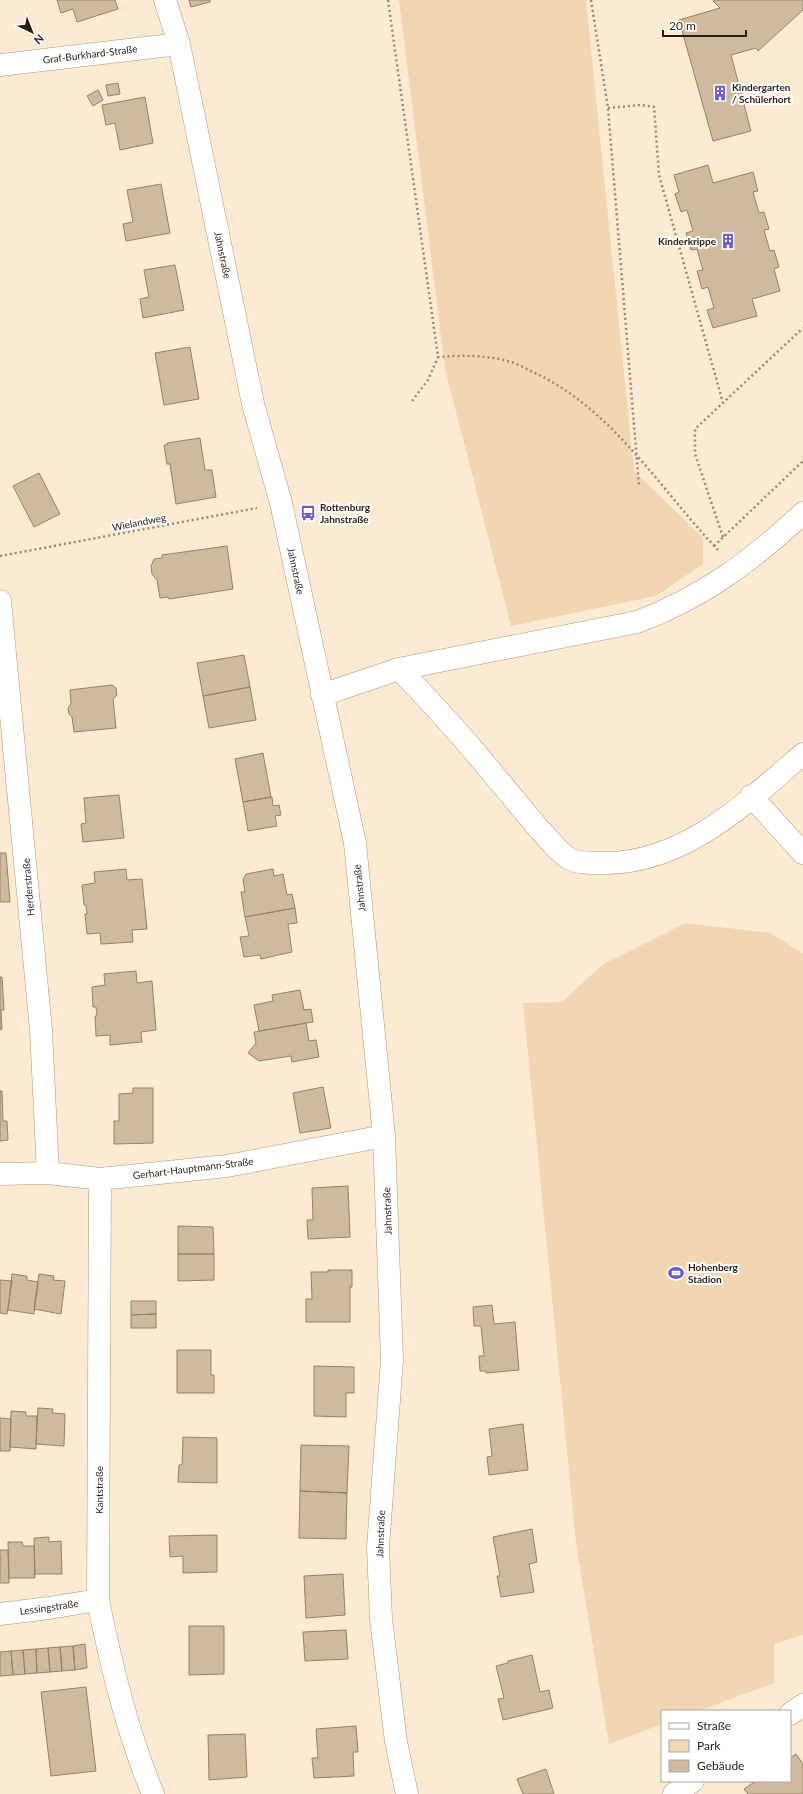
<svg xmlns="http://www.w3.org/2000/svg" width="803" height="1794" font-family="Lato,sans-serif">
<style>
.green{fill:#f2d6b2}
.building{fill:#d0ba9e;stroke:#968166}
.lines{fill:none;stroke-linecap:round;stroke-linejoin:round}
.minor-casing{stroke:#ac967b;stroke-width:23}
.path{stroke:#968877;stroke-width:2.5;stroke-dasharray:2 3;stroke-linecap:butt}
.minor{stroke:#fff;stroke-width:22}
.labels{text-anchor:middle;stroke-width:4;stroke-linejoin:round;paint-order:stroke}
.street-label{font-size:10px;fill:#261e13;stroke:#fff}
.poi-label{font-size:10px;font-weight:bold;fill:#261e13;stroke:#fff;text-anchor:start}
</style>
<rect width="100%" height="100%" fill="#fcead2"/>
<path class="green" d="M399,0H586L634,471L703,538V564L656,596L511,626L445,369Z
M685,923L770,933L803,953V1635L774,1644V1683L698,1711H662V1724L609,1744L576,1543L523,1003L562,1002L602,965Z"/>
<path class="building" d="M57,0H115L118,9L77,22L73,9L61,13Z
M189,0H210V2L191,7Z
M715,0H803V10L758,51L756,48L731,55L751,131L713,141L679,20L720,8L713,1Z
M118,83L120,94L108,96L106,85Z
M98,90L103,100L93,106L87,96Z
M145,97L153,143L120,150L115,123L106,125L102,105Z
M708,165L713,183L753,172L758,191L753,192L759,213L764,212L769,229L764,230L770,251L774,250L779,267L774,269L780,291L752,299L757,316L713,328L707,310L714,308L708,287L702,289L697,271L703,270L697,249L691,250L686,233L693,231L687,210L681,212L675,194L679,192L674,175Z
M161,184L170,233L126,241L123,224L133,222L127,190Z
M175,265L184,310L143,318L140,299L149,297L144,270Z
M190,347L199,399L164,405L155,353Z
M200,438L205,470H212L216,497L176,504L170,464H167L164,445H167V443Z
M39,473L60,514L34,527L13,486Z
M227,546L233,589L169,599L168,597L160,598L157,580L152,574L151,566L154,559L162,558V555Z
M244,655L250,687L203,696L197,663Z
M112,685L116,688L117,695L113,699L116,728L74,732L72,717L69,714L68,708L71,704L70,690Z
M250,687L256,720L209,728L203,696Z
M263,753L271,797L243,802L235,759Z
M119,795L124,838L83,842L81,824L86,823L84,798Z
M272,797L273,806L279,805L281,815L275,816L277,826L248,831L243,802Z
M0,853H6L10,902H0Z
M126,869L127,880L142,879L147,929L132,930L133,942L101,944L100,933L87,934L85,914H87L86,905H84L82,885L95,883L94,872Z
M273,869L274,876L283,874L287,895L292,894L295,908L245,917L241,892H245L243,880L246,874Z
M295,908L297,923L288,924L292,952L261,959L260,955L244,957L240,937L249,936L245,917Z
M136,971L137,983L152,981L156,1030L141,1032L142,1042L110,1045V1035L96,1036L95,1016H97L96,1007H93L92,987L105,985L104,974Z
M0,977H2L4,1010H1L2,1029L0,1030Z
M300,990L304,1010L311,1009L313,1022L259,1031L254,1005L273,1001L272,995Z
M306,1023L309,1041L316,1040L319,1057L292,1062L291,1056L259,1061L248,1053L256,1043L254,1032Z
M323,1087L331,1128L300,1133L293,1093Z
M133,1088H153V1143L114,1144V1121H119V1094L133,1093Z
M0,1091H2L3,1121H7L8,1140L0,1141Z
M348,1186L350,1237L308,1239L307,1220H313L312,1188Z
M178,1226L213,1227L214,1254H178Z
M178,1254H214V1280L178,1281Z
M328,1270H352V1287H350V1322H306V1299H312L311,1272H328Z
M12,1274L27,1276V1280L38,1282L34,1314L8,1310Z
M39,1274L54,1276L53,1280L65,1281L61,1314L34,1309Z
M0,1280L12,1281L7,1314L0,1313Z
M131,1301H156V1314L131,1315Z
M492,1305L494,1324L515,1322L519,1370L486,1373V1371H480L479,1356H484L481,1326H474L473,1307Z
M156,1314V1328H131V1315Z
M177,1350H211V1375H214V1393H177Z
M314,1366L354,1367V1393H346V1417L314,1416Z
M38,1408L53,1409L52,1413L65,1414L64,1446L36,1444Z
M11,1411L26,1412V1416H37L36,1449L10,1447Z
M0,1418L11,1419L10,1451H0Z
M523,1424L528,1470L489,1475L487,1457L492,1456L489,1429Z
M183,1437L217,1438V1483L178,1482L179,1465H182Z
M301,1445L349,1446L347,1493L300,1491Z
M300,1491L347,1493L346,1539L299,1538Z
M532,1529L537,1562L529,1564L534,1592L501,1597L497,1576H500L493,1537Z
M217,1535V1572L183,1573V1556L170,1557L169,1536Z
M49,1537V1542L61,1541L62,1574H35L34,1538Z
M8,1542H22L23,1546H34L35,1578H9Z
M0,1550H8L9,1583H0Z
M343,1574L345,1615L306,1618L304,1576Z
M189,1626H224V1674L189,1675Z
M346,1630L348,1659L305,1661L303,1632Z
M85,1644L87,1668L75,1670L73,1646Z
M73,1646L75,1670L62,1671L60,1647Z
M60,1647L62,1671L50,1672L48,1648Z
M48,1648L50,1672L37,1673L36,1649Z
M36,1649L37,1673L25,1674L23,1650Z
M23,1650L25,1674L13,1675L11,1651Z
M11,1651L13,1675L0,1676V1652Z
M532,1655L540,1692L549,1690L553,1708L503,1720L498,1699L504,1698L496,1666L508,1663V1661Z
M86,1687L96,1771L51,1776L41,1692Z
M356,1726L358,1752H353L354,1776L314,1778L312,1758H318L316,1729Z
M245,1734L247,1777L209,1780L208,1735Z
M796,1754L803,1764V1794H748L744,1789L756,1781H790V1758Z
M546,1769L554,1794H523L517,1779Z"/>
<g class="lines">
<defs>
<path id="minor" d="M165,0L179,44L253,404L281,503L355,843L384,1136L392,1360L378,1547L381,1619L396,1742L407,1794
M0,65L179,44
M0,601L41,1030L48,1173
M399,669C428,699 457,730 484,763C503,785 521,808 540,830C549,839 557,851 568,858C578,864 596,863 607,863C686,862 747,802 803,754
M322,695L399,669L637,622C702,598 753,560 803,513
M751,796L803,853
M0,1174L48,1173L100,1179L227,1166L384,1136
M100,1179L98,1600C111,1665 127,1732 153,1794
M0,1614L49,1608L98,1600
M790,1714L803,1705
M674,1794L693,1781"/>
</defs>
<use href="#minor" class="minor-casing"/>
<path class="path" d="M388,0L438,357C462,355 488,355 511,362C518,364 526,369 533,372C613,409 659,488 718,550
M591,0L608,108L639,486
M608,108L641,105L654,107L659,175L723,403
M412,401L428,380L438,357
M723,537L695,454V429L803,328
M714,546L803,461
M0,556L257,508"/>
<use href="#minor" class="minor"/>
</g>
<defs>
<symbol id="building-bare" viewBox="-9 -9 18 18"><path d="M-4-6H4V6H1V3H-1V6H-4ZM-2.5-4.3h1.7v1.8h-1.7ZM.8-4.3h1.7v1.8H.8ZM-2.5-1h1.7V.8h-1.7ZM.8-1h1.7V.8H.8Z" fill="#695bd4" stroke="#fff" stroke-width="2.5" paint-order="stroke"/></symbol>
<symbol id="bus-bare" viewBox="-9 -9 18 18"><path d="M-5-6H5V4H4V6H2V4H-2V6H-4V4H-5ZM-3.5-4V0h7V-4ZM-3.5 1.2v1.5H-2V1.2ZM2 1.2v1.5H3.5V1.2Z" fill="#695bd4" stroke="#fff" stroke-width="2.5" paint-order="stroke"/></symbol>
<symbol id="stadium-bare" viewBox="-9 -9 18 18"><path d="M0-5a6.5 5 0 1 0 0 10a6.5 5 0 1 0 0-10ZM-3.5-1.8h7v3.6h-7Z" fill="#695bd4" stroke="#fff" stroke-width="2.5" paint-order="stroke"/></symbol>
</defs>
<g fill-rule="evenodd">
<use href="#building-bare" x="709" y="82" width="22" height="22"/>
<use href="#building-bare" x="717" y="230" width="22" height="22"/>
<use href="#bus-bare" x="297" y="502" width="22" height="22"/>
<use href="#stadium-bare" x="665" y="1262" width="22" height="22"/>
</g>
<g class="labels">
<g class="street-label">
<text transform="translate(90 54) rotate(-7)" y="4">Graf-Burkhard-Straße</text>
<text transform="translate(223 255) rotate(78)" y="4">Jahnstraße</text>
<text transform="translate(139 522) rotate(-11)" y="4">Wielandweg</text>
<text transform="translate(296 571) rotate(78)" y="4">Jahnstraße</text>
<text transform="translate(28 887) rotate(-95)" y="4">Herderstraße</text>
<text transform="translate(359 888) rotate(-96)" y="4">Jahnstraße</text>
<text transform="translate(193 1168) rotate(-7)" y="4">Gerhart-Hauptmann-Straße</text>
<text transform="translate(387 1211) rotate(-92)" y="4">Jahnstraße</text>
<text transform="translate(99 1490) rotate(-90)" y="4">Kantstraße</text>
<text transform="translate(380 1534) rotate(-88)" y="4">Jahnstraße</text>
<text transform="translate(49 1607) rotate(-8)" y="4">Lessingstraße</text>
</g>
<g class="poi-label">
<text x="732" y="91">Kindergarten<tspan x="732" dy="12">/ Schülerhort</tspan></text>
<text x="716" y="245" text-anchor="end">Kinderkrippe</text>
<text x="320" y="511">Rottenburg<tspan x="320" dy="12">Jahnstraße</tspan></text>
<text x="688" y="1271">Hohenberg<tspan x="688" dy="12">Stadion</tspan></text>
</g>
</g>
<rect x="661" y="1710" width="130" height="72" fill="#ffffff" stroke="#a8a5a1"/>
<rect x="669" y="1723" width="20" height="6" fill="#ffffff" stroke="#a8a5a1"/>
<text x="697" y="1730" font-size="12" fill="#261e13">Straße</text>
<rect x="669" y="1740" width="20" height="12" fill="#f2d6b2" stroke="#a8a5a1"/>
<text x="697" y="1750" font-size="12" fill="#261e13">Park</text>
<rect x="669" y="1760" width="20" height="12" fill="#d0ba9e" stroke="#a8a5a1"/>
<text x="697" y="1770" font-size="12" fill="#261e13">Gebäude</text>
<g transform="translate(32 32) rotate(137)" stroke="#ffffff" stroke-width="3" paint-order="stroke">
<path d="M0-3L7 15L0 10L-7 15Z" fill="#261e13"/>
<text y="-6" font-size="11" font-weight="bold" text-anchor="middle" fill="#261e13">N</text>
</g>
<path d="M663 30v6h83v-6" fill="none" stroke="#261e13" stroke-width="2"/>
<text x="669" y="30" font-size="12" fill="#261e13" stroke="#ffffff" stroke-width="3" paint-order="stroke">20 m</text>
</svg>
